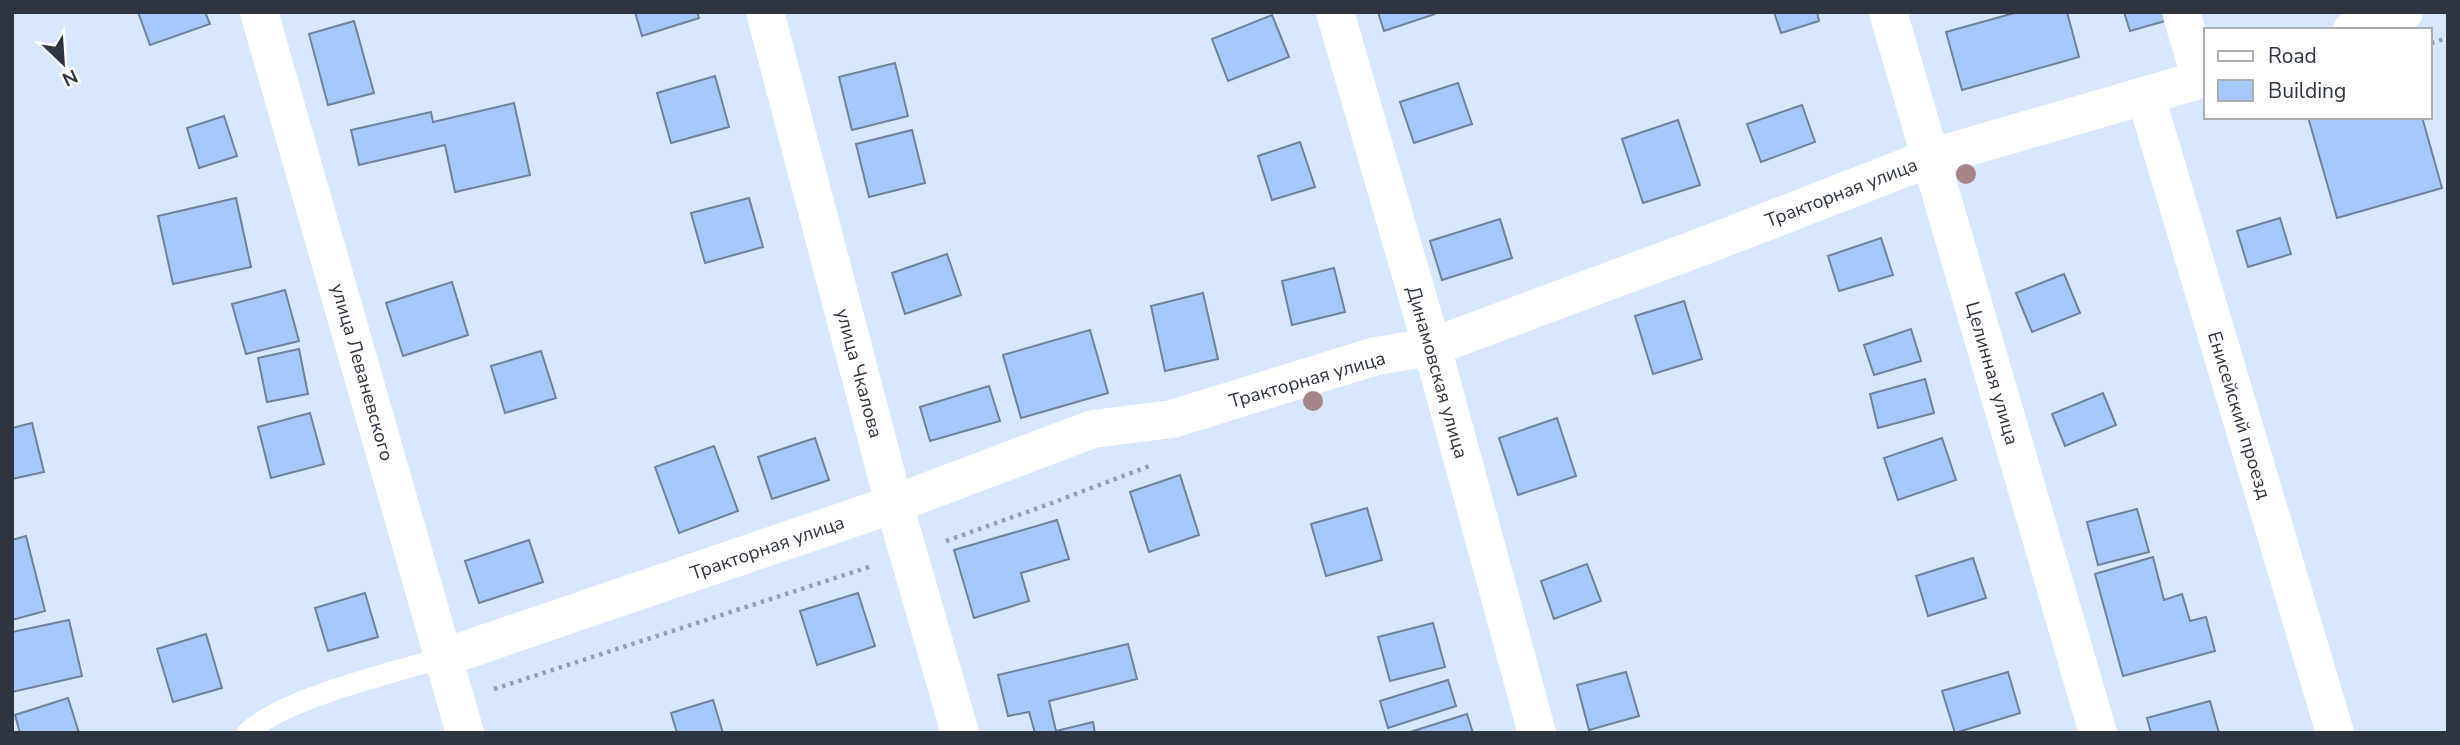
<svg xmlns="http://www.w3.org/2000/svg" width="2460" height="745" font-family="'Nunito Sans',sans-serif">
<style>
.building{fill:#a6c9fb;stroke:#70819a;stroke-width:2}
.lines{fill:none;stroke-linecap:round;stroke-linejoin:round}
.path{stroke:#939fb1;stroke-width:4.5;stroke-dasharray:3.5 5;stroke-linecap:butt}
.service{stroke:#fff;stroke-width:21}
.minor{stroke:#fff;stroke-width:38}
.tree{fill:#a78488}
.labels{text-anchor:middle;stroke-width:7;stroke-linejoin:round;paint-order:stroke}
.street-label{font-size:19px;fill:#2e3540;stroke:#fff}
</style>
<rect width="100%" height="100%" fill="#d7e7fd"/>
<path class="building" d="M138,12H205L210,24L150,45Z
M635,12H697L699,18L642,36Z
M1378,12H1435V14L1384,31Z
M1774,12H1817L1819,21L1781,33Z
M2018,12H2067L2079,57L1962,90L1946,32Z
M2124,12H2162L2165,21L2130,31Z
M1272,15L1289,57L1228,81L1212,39Z
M354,21L374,93L328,105L309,34Z
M895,63L908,116L852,130L839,77Z
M715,76L729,127L671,143L657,93Z
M1458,83L1472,124L1414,143L1400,102Z
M514,103L530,175L455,192L445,145L359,165L351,130L431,112L433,122Z
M1802,105L1815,142L1761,162L1747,124Z
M224,116L237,156L199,168L187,128Z
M2308,117H2422L2442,188L2337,218Z
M1678,120L1700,185L1643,203L1622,139Z
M912,130L925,183L869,197L856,144Z
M1300,142L1315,187L1272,200L1258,156Z
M236,198L251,267L173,284L158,216Z
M749,198L763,247L705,263L691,213Z
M2280,218L2291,254L2248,267L2237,231Z
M1500,219L1512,258L1442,280L1430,241Z
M1881,238L1893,275L1839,291L1828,256Z
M947,254L961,295L905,314L892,273Z
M1334,268L1345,312L1292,325L1282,281Z
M2064,274L2080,313L2032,332L2016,293Z
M452,282L468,335L403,356L386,303Z
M285,290L299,341L246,354L232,304Z
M1203,293L1218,359L1165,371L1151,306Z
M1684,301L1702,359L1653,374L1635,316Z
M1911,329L1921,361L1874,375L1864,345Z
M1090,330L1108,393L1021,418L1003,355Z
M299,349L308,394L267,402L258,358Z
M541,351L556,398L505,413L491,366Z
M1925,379L1934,413L1878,428L1870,394Z
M989,386L1000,421L930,441L920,407Z
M2103,393L2116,425L2065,446L2052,414Z
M310,413L324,464L271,478L258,427Z
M1557,418L1576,476L1518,495L1499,438Z
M32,423L44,472L12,479V428Z
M815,438L829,480L772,499L758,457Z
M1942,438L1956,480L1898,500L1884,458Z
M714,446L738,511L679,533L655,467Z
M1180,475L1199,535L1149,552L1130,492Z
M1367,508L1382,560L1326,576L1311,524Z
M2137,509L2149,552L2098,565L2087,522Z
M1057,520L1069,559L1021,573L1029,601L974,618L954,550Z
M26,536L45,611L12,620V540Z
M529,540L543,582L479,603L465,561Z
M2153,557L2164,600L2182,594L2190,621L2206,617L2215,651L2123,676L2095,574Z
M1973,558L1986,598L1928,616L1916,576Z
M1587,564L1601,601L1554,619L1541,581Z
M365,593L378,637L328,651L315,608Z
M858,593L875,646L817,665L800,611Z
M69,620L82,676L12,692V632Z
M1433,623L1445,667L1390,681L1378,637Z
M206,634L222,688L173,702L157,649Z
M1128,644L1137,679L1049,701L1056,731L1093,722L1095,733H1035L1029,712L1008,716L998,675Z
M1626,672L1639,716L1589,730L1577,685Z
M2008,672L2020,713L1955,733L1942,691Z
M1448,680L1456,706L1388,728L1380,701Z
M68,698L79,733H20L15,715Z
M713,700L723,733H677L671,713Z
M2210,701L2219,733H2151L2147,718Z
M1467,714L1473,733H1407Z"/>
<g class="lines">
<path class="path" d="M2431,43L2448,38
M946,541L1052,503L1152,465
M494,689L872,566"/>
<path class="service" d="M247,733C283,698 393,673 445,657"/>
<path class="minor" d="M259,12L465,733
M765,12L894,504L960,733
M1335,12L1432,347L1537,733
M1888,12L2098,733
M2181,12L2201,80
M2352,30L2404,12
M2146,97L2335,733
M445,657L894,504L1093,429L1172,419L1376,356L1432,347L1706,245L1930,158L2206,78"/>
</g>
<g class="tree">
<circle cx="1966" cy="174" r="10"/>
<circle cx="1313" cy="401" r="10"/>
</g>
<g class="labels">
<g class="street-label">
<text transform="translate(1841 192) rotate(-21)" y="7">Тракторная улица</text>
<text transform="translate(363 372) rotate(74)" y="7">улица Леваневского</text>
<text transform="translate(1438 372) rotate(74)" y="7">Динамовская улица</text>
<text transform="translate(860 373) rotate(75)" y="7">улица Чкалова</text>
<text transform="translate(1993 373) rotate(74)" y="7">Целинная улица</text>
<text transform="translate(1307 379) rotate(-16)" y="7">Тракторная улица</text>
<text transform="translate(2240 415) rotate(73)" y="7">Енисейский проезд</text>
<text transform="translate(767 547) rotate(-19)" y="7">Тракторная улица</text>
</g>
</g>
<rect width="2460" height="745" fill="none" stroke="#2e3540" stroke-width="28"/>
<rect x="2204" y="28" width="228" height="91" fill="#ffffff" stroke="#abaeb3" stroke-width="2"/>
<rect x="2218" y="51" width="35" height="10" fill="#ffffff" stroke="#abaeb3" stroke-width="2"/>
<text x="2268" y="63" font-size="21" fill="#2e3540">Road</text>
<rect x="2218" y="80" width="35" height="21" fill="#a6c9fb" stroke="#abaeb3" stroke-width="2"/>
<text x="2268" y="98" font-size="21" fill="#2e3540">Building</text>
<g transform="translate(63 63) rotate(155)" stroke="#ffffff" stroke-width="5" paint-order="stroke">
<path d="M0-5L12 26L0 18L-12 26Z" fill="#2e3540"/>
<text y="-10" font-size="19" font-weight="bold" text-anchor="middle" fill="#2e3540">N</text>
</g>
</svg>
